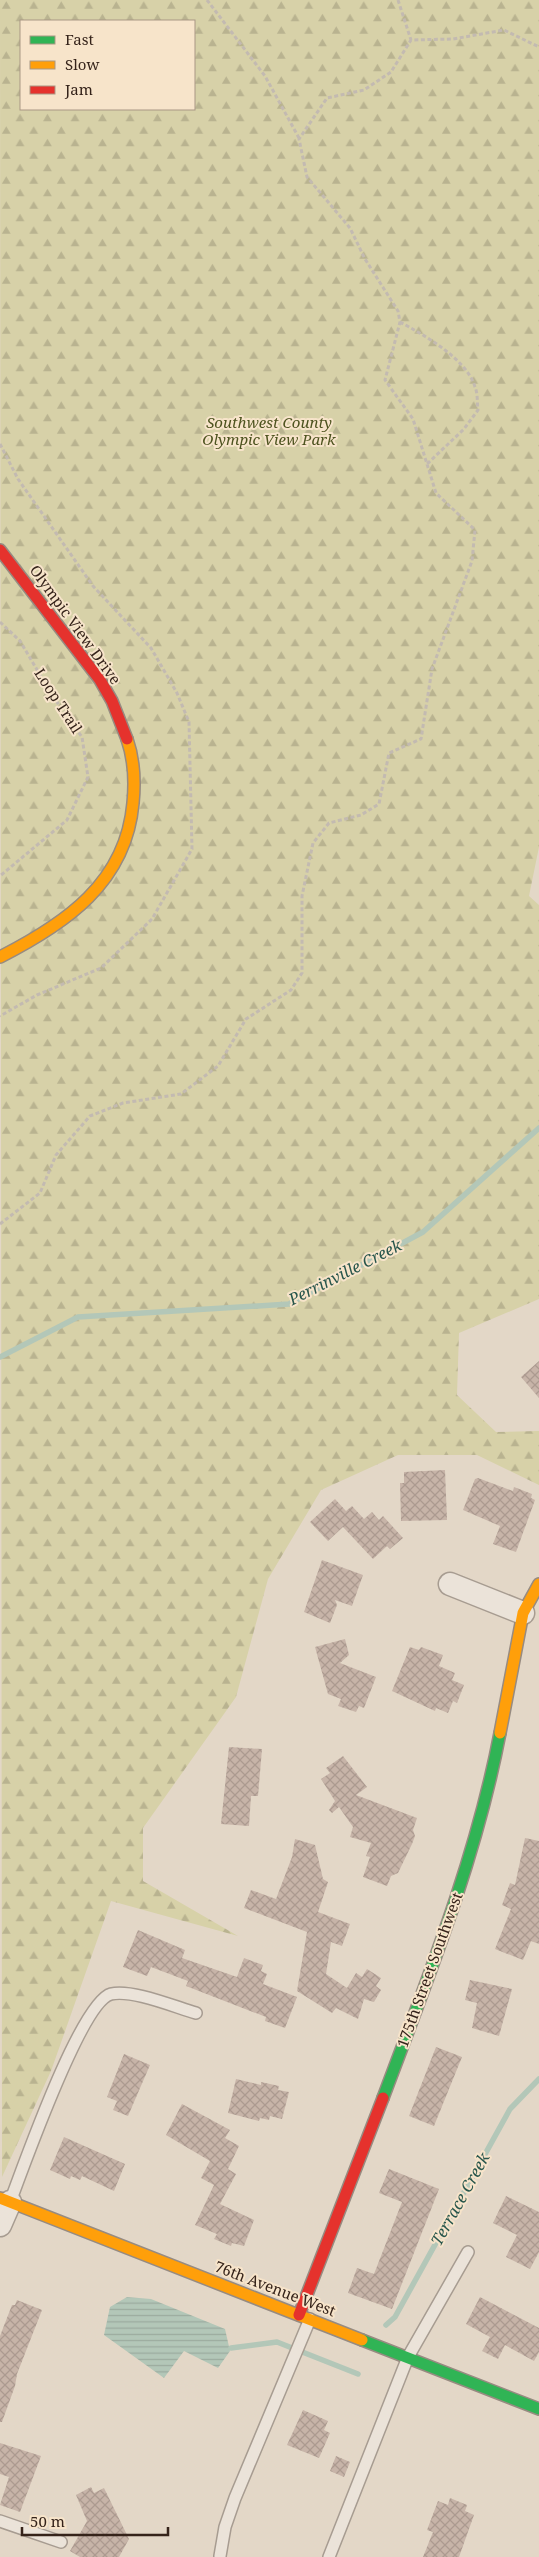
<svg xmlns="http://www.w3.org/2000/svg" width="539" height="2557" font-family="'Noto Serif',serif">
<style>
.forest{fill:url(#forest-firs);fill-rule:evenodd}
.water{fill:url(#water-rules)}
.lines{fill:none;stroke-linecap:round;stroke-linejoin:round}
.stream{stroke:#b3c7b8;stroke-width:5.5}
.building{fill:url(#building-cross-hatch)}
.lane-casing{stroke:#a79c91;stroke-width:14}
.street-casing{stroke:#a79c91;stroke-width:25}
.fast-casing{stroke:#978b81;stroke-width:14}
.slow-casing{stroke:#978b81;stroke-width:14}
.jam-casing{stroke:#978b81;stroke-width:14}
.path{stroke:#c3bab1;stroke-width:3;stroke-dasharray:4 2.5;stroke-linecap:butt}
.lane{stroke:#ebe3d9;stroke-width:11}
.street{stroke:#ebe3d9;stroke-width:22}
.fast{stroke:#30b455;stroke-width:11}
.slow{stroke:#ff9f0a;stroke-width:11}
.jam{stroke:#e5322d;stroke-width:11}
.labels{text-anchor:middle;stroke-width:4;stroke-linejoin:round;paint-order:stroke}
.park-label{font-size:15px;font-style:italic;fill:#4d531f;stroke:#f7e4ca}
.street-label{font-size:15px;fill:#35231a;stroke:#f7e4ca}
.water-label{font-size:16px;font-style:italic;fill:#28564c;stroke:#f7e4ca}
</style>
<defs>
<pattern id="forest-firs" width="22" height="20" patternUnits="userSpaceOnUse" patternTransform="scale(1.25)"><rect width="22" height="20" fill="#d7d1a8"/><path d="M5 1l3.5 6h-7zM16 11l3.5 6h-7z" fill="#b9b390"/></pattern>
<pattern id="water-rules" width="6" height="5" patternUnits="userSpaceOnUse" patternTransform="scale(1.25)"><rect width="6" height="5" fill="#b3c7b8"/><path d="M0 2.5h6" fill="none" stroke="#9bab9e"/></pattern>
<pattern id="building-cross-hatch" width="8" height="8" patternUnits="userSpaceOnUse" patternTransform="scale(1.25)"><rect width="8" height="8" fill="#c7b4a8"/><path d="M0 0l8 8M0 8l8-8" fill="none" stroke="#ac9a90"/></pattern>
</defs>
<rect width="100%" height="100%" fill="#e3d7c7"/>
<path class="forest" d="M0,0H539V847L529,896L539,905V1299L459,1333L457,1395L496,1432L539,1431V1485L477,1455H398L321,1490L268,1579L236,1697L143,1828V1881L238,1936L111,1901L51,2071L2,2177ZM21,21H194V109H21Z"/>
<path class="water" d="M127,2297L151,2299L225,2329L230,2351L218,2368L184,2351L164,2378L104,2335L110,2307Z"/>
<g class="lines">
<path class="stream" d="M0,1357L78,1317L289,1304L423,1232L539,1128
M386,2325L395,2317L510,2109L539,2079
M231,2348L277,2342L358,2374"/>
</g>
<path class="building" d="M539,1361V1398L521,1377Z
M445,1470L447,1520L401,1521L400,1483H404V1472Z
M478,1478L513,1491L514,1487L532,1494L531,1498L535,1500L516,1552L493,1544L500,1526L463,1510L475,1479Z
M335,1499L346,1511L352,1506L364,1519L372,1512L379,1520L383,1516L403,1538L390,1549L387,1546L373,1559L343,1527L328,1541L310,1522Z
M322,1560L363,1575L352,1606L335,1600L337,1605L330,1623L304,1612Z
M345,1639L349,1655L340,1663L376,1677L364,1708L359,1706L356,1712L338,1706L341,1699L328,1694L315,1647Z
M410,1647L419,1650L421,1647L443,1655L439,1666L455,1673L452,1680L464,1685L457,1703L453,1701L448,1713L436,1708L435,1711L392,1691Z
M229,1747L262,1749L258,1796H251L249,1826L221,1824Z
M343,1756L367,1787L356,1795L417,1818L413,1830L415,1836L412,1844L398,1873L391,1876L387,1886L363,1877L370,1857L366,1856L371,1843L350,1837L353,1827L339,1807L332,1813L329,1810L335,1801L321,1779L330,1773L326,1768Z
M525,1838L539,1841V1944L531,1941L523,1960L495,1949L511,1909L502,1905L510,1883L515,1885Z
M295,1839L315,1845L323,1879L328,1882L318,1912L350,1924L342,1946L331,1942L326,1974L347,1988L356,1973L362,1977L367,1969L381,1978L376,1986L381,1990L374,2002L364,1999L358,2019L336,2008L332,2013L297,1991L307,1932L244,1908L251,1890L276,1899L292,1857Z
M138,1930L185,1950L182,1958L237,1977L244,1958L263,1965L261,1971L267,1974L263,1984L297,1997L285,2028L265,2021L266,2017L186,1986L188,1981L151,1967L147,1976L123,1967Z
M470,1980L512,1989L499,2036L472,2028L477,2003L465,2000Z
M436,2047L462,2057L434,2126L409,2116Z
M124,2054L150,2065L128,2116L113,2110L117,2101L107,2097Z
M236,2079L261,2085V2082L279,2086L278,2090L289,2092L282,2119L270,2116L269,2120L260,2118L259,2121L228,2113Z
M182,2104L230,2130L225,2138L239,2146L228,2169L236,2174L220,2204L254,2220L244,2246L232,2243L231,2246L214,2239L217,2234L195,2225L214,2185L201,2178L210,2161L166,2135Z
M64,2137L125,2164L114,2191L82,2176L80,2180L71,2176L70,2179L50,2170Z
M389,2169L439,2189L392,2309L348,2293L357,2268L374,2274L402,2202L379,2193Z
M506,2196L539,2212V2252L530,2269L506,2257L517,2235L493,2223Z
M480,2297L539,2328V2352L534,2361L505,2345L498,2359L482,2351L490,2337L466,2324Z
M17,2300L42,2310L17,2374L15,2386L2,2422H0V2336L12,2305H15Z
M303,2410L328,2421L324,2430L330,2433L319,2458L287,2445Z
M0,2443L41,2456L20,2512L0,2505L9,2477L0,2474Z
M336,2456L350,2462L344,2477L330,2471Z
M91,2487L94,2493L104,2488L129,2539L119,2557H80L70,2551L87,2521L76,2495Z
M450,2498L467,2505L465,2511L474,2515L459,2557H423L433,2532L427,2530L438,2501L448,2505Z"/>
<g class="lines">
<defs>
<path id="lane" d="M10,2202C23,2168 81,2002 111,1994C132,1989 175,2007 196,2013
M0,2521L61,2542
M220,2556L225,2527L235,2498L310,2319
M329,2557L408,2357L468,2252"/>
<path id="street" d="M450,1584L523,1613
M0,2225L10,2202"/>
<path id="fast" d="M383,2098C428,1978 476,1859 500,1733
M362,2340L539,2409"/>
<path id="slow" d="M0,957C65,924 126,883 133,803C135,783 134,759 127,739
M500,1733L523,1613L539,1584
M0,2198L362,2340"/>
<path id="jam" d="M0,550L100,680L112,701L127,739
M299,2315L383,2098"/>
</defs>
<use href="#lane" class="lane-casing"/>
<use href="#street" class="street-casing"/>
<use href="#fast" class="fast-casing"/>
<use href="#slow" class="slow-casing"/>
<use href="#jam" class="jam-casing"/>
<path class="path" d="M207,0L265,76L299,138
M398,0L411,40
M400,322C424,335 467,359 475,387C478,394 477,403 478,410L464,429L427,464
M0,444L18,479L93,586L151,648L177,693L189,722L192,849L152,919L101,968L37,995L0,1016
M0,622L20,641L52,695L82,737L88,777L67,820L0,876
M0,1224L40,1193L56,1155L90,1116L123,1103L181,1094L218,1066L246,1019L291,990L302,973V896L313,843L329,823L361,815L379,804L389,753L421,739L432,669L472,561L475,530L436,493L413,419L385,380L400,322L398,311L365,259L350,228L307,177L299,139L327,98L364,90L391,72L411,40L453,39L504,30L539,47"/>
<use href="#lane" class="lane"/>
<use href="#street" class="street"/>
<use href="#fast" class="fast"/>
<use href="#slow" class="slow"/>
<use href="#jam" class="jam"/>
</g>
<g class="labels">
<g class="park-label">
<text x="269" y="428">Southwest County<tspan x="269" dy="17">Olympic View Park</tspan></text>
</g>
<g class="street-label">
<text transform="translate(75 625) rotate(54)" y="5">Olympic View Drive</text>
<text transform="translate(58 701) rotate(57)" y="5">Loop Trail</text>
<text transform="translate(430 1970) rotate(-70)" y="5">175th Street Southwest</text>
<text transform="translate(275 2289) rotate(21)" y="5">76th Avenue West</text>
</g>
<g class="water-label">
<text transform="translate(345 1272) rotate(-27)" y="6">Perrinville Creek</text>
<text transform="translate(460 2199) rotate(-61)" y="6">Terrace Creek</text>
</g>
</g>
<rect x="20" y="20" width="175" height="90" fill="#f7e4ca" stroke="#a99784"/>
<rect x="30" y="36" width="25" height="8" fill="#30b455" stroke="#a99784"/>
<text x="65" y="45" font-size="15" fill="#35231a">Fast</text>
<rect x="30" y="61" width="25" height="8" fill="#ff9f0a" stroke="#a99784"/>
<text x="65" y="70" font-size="15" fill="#35231a">Slow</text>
<rect x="30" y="86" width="25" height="8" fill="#e5322d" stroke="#a99784"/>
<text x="65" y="95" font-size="15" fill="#35231a">Jam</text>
<path d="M22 2527v8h146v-8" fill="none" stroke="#35231a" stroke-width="2.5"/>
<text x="30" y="2527" font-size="15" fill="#35231a" stroke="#f7e4ca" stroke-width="4" paint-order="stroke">50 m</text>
</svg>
